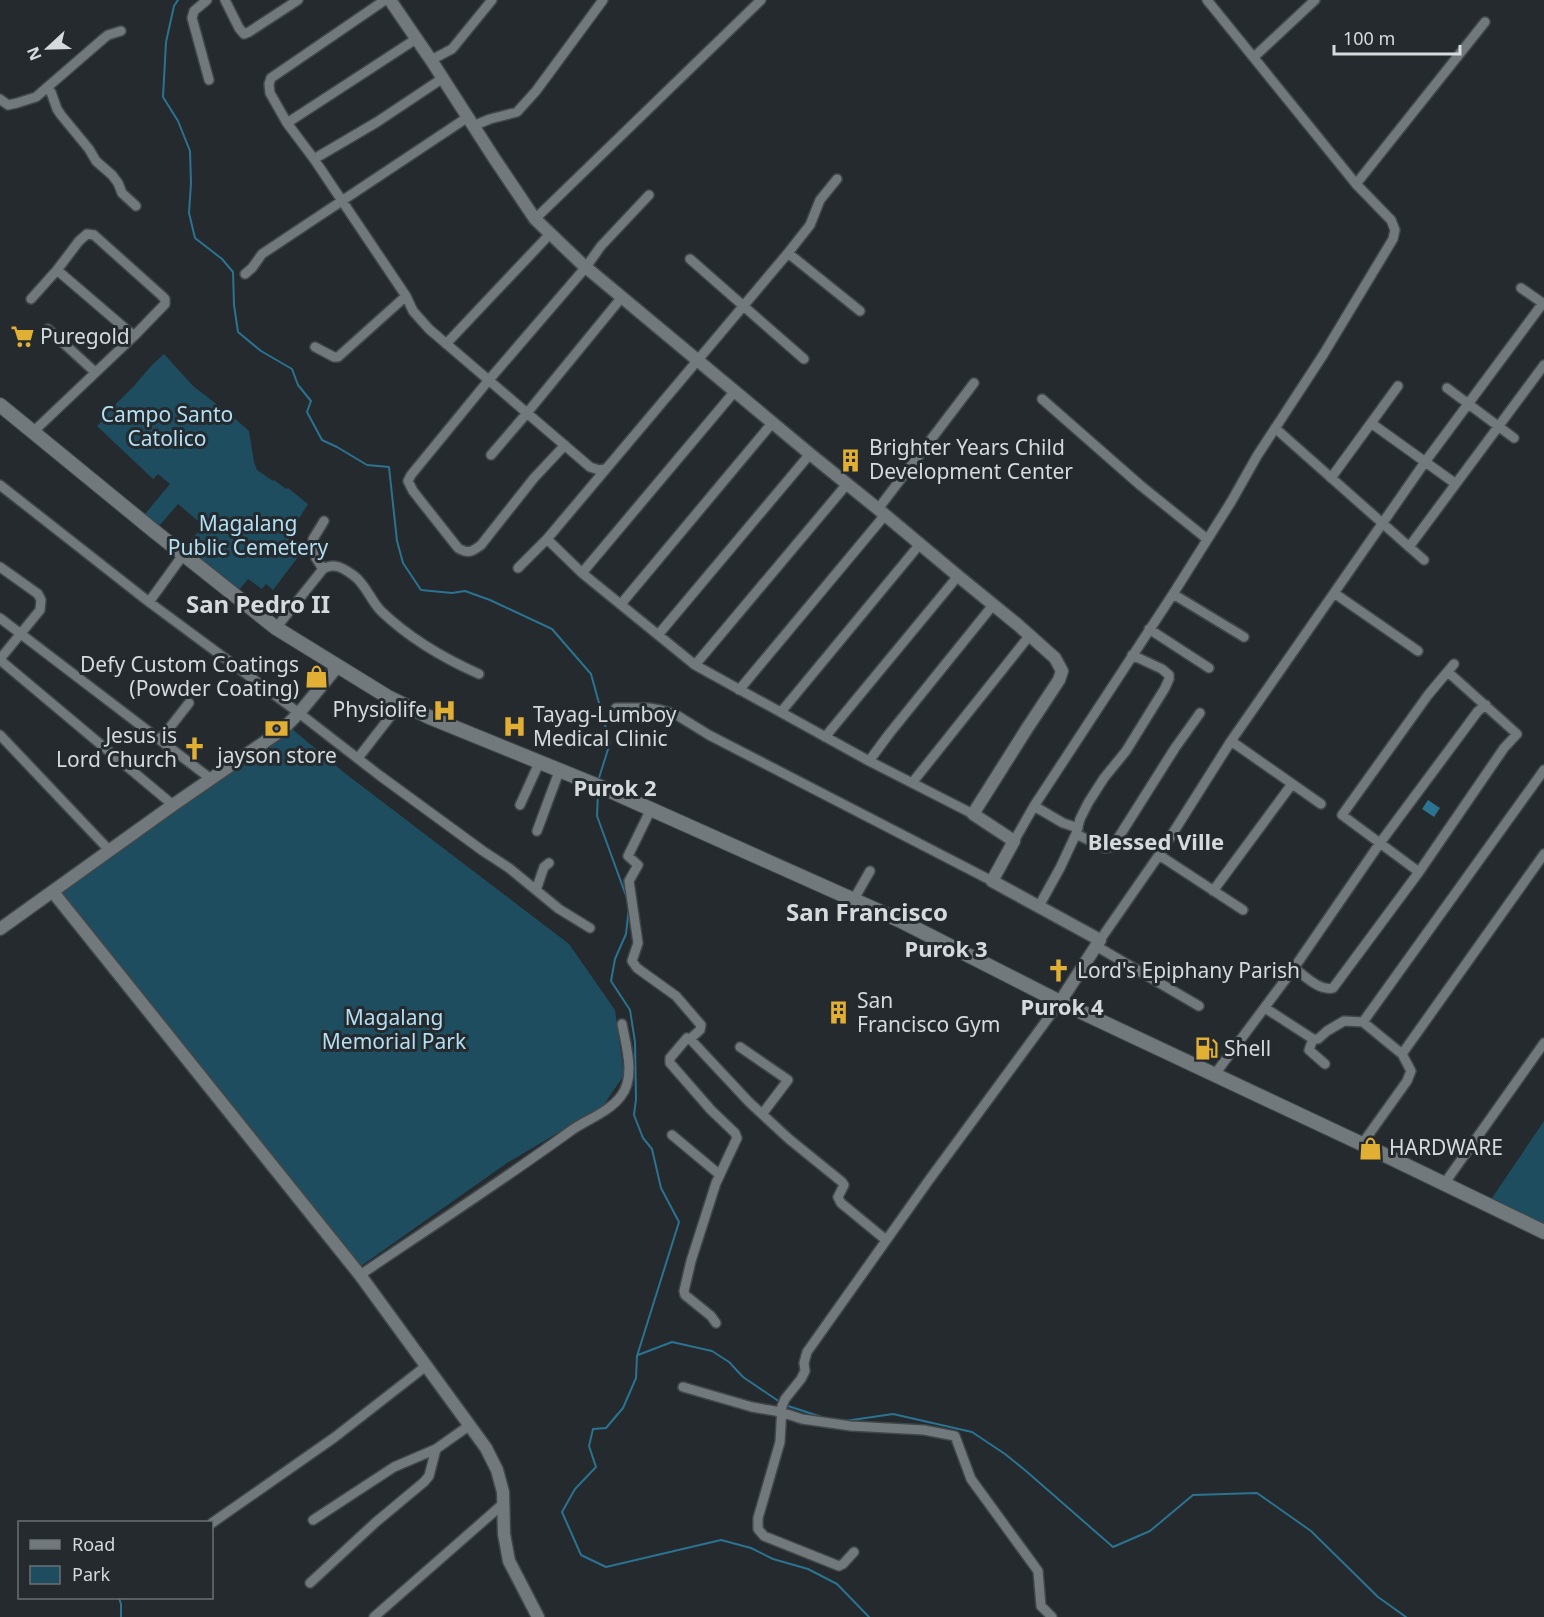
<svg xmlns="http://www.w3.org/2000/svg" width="1544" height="1617" font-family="'Noto Sans',sans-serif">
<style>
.green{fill:#1f4d60}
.water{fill:#2b7390}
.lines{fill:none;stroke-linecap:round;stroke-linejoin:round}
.stream{stroke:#2b7390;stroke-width:2}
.minor-casing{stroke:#414749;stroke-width:12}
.tertiary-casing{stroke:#414749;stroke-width:15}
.secondary-casing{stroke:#414749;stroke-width:16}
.minor{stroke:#71797d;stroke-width:9}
.tertiary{stroke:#71797d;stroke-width:12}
.secondary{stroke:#71797d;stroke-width:14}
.labels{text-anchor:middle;stroke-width:6;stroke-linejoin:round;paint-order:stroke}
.poi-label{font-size:21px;fill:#d5dadc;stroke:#242a2e;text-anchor:start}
.park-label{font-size:21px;fill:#b3dff3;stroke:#242a2e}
.neighbourhood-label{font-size:22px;font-weight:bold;fill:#d5dadc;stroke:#242a2e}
.quarter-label{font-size:24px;font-weight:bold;fill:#d5dadc;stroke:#242a2e}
</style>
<rect width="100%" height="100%" fill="#242a2e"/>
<path class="green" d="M164,354L193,386L232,416L249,431L254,462L257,470L273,481L274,480L286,489L288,488L308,504L293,528L288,542L301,553L273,590L266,584L262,589L248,579L239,590L184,547L204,526L178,504L159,526L145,514L170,484L158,474L153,479L97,426L101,422L100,420L133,387L152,365Z
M292,729L346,774L569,944L615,1010L624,1075L603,1106L507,1163L361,1266L59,894Z
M1544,1121V1225L1492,1198Z"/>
<path class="water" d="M1428,800L1440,808L1434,817L1422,809Z"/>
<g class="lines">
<path class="stream" d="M178,0L174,6L166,42L163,97L178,121L190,151L191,183L189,213L195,238L222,259L233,272L234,305L238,332L261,351L292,369L298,385L311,401L307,412L322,440L337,447L367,465L389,467L397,541L403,563L421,590L452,593L465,591L490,600L552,629L591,674L610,743L598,781
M598,792L597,816L628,901
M629,907L626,934L615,959L611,981L630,1010L635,1042L636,1099L634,1115L643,1138L652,1149L661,1188L679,1222L637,1356L636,1378L623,1408L606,1428L593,1429L589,1446L596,1467L575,1489L562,1512L581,1555L606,1567L721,1540L751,1548L773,1559L808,1569L837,1584L869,1617
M638,1355L672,1342L712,1351L729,1362L743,1377L780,1402
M785,1405L828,1419
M845,1421L893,1414L972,1432L1005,1454L1026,1471L1113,1547L1150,1531L1193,1495L1257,1493L1311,1531L1378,1597L1406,1617
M119,1598L121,1604V1617"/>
<defs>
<path id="minor" d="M207,0L194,11L192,18L209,80
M225,0L239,28L244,34L249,32L298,0
M385,0L271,78L269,84L270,93L287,123L314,159L406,296L413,311L429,329L527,413L622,297
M1254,57L1315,0
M431,60L452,49L492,0
M46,89L51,92L57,109L61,115L89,149L96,161L112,175L118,183L122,193L136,206
M0,99L8,105L17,103L36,97L103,39L108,35L121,31
M287,123L416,39
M473,126L490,119L517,112L536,91L603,0
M314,159L377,122L443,78
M837,179L820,200L810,225L788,253L547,539L582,573L695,665L869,761L973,814
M1356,184L1485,22
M535,219L761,0
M788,253L860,311
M690,259L804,359
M245,274L252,268L262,254L468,117
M1521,288L1544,304
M31,299L57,270
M48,329L95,372
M446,344L550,234
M315,347L334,357H338L406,296
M1447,388L1514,438
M1042,399L1140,485L1207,539
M1371,423L1456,484
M1275,428L1424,560
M33,432L134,336L165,304V299L161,295L94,235L87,234L79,241L57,270L134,336
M565,445L534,478L481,545C472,552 468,554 458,548L413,491L408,481L411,475L488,381L586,267L601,246L649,195
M491,455L527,413L590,467L599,470L605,469
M1331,478L1398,386
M0,485L149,602L299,713L379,775L483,851L509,868L559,909L590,928
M878,509L974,383
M1409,547L1544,365
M0,567L38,594L41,600L40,610L0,659
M518,568L547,539
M323,569L316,558L313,539L324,521
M582,573L735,391
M1334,593L1418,651
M1173,594L1244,637
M149,602L183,555
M621,604L773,422
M0,618L211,779
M276,628L323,569C334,562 343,568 353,575C366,584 370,600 381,611C409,638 443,658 479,674
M1149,629L1209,668
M658,635L810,454
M0,660L173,805
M695,665L847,484
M739,690L885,515
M616,708H649L661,710L675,714L709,735L992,881
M781,712L920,544
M0,735L110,851
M825,737L958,576
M160,740L189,703
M1231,741L1321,804
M358,758L400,704
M869,761L889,734L993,605
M912,783L1030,635
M520,805L540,761
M1034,806L1063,823L1078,828
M651,809L628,856L638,865L629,881L638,943L632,961L637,968L676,996L701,1025L700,1030L690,1039
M537,831L560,769
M1076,834L1105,848L1110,847L1115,843L1175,748L1200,713
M1014,841L1034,806L1173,594L1231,502L1257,456L1323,355L1393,239L1395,230L1391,220L1356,184L1207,0
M1159,855L1243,910
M1419,872L1342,815L1428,695L1454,664
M536,890L544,867L549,863
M1213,891L1292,784
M854,899L870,871
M1039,906L1060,868L1076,834L1080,819L1088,803L1104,778L1126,751L1165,688L1169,679V675L1162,669L1132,655
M1100,940L1159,855L1231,741L1334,593L1425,462L1543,303
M1096,946L1199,1006
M1294,968C1305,976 1319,991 1333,988L1419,872L1504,748L1517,734L1448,672
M1265,1008L1313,1039H1318L1327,1031L1344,1021L1363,1022L1402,1054L1411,1071L1407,1081L1362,1144
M1363,1022L1544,770
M1313,1039L1309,1050L1325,1064
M740,1047L788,1080L763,1113
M1402,1054L1544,854
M1215,1074L1294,968L1380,843L1478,711L1486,705
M672,1135L720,1175
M1444,1184L1544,1043
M360,1275C431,1227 503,1180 572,1130C588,1119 609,1112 621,1096C636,1077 626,1046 622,1024
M716,1323L711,1316L685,1295L684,1291L691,1261L716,1183L737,1138L735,1133L711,1110L670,1063V1058L687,1038L692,1041L749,1102L789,1139L842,1182L844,1185L838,1197L841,1203L886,1240
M683,1387L752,1407L781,1412L802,1419L851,1426L924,1430L955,1436L971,1479L1038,1571L1041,1606L1052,1617
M313,1520L394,1467L436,1449L470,1425
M212,1523L335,1437L426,1366
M854,1552L843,1564L839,1566L764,1536L758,1529V1518L780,1442L782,1406L785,1399L801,1379L805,1371L804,1363L807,1352L929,1180L1060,1002
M310,1583L376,1522L424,1482L429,1476L436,1449
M374,1617L504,1503"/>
<path id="tertiary" d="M390,0L431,60L494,158L535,219L582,264L810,454L878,509L958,576L1018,625L1055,658L1062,671L1059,680L1026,730L973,814L1014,841L992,881L1100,940L1060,1002
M53,892L360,1275L486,1448L497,1470L503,1492L504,1534L509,1561L538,1617
M0,929L173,805L282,730L299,713L337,667"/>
<path id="secondary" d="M0,405L154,531L276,628L388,697L429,717L608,790L901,921L1060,1002L1362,1144L1544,1232"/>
</defs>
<use href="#minor" class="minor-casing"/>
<use href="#tertiary" class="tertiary-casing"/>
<use href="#secondary" class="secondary-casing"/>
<use href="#minor" class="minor"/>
<use href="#tertiary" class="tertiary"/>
<use href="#secondary" class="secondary"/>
</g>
<defs>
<symbol id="supermarket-bare" viewBox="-9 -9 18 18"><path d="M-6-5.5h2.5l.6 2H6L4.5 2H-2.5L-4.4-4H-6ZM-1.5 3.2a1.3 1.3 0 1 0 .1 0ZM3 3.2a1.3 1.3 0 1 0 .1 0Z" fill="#e1af34" stroke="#242a2e" stroke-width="2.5" paint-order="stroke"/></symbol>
<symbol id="building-bare" viewBox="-9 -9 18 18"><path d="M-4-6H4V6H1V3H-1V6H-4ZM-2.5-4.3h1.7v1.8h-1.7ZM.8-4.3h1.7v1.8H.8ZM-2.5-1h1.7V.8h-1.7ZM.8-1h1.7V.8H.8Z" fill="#e1af34" stroke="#242a2e" stroke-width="2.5" paint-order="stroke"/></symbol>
<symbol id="shop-bare" viewBox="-9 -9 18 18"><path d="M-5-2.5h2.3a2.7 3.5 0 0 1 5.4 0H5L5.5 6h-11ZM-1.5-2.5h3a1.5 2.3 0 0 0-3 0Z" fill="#e1af34" stroke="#242a2e" stroke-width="2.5" paint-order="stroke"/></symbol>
<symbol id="hospital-bare" viewBox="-9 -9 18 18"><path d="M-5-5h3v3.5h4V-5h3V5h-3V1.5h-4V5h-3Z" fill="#e1af34" stroke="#242a2e" stroke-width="2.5" paint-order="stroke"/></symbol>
<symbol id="bank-bare" viewBox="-9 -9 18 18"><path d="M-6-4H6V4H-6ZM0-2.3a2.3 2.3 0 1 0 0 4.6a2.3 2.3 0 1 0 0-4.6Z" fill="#e1af34" stroke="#242a2e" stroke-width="2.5" paint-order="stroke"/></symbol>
<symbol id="church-bare" viewBox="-9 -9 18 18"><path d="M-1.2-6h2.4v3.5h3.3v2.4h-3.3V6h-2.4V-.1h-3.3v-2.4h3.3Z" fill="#e1af34" stroke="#242a2e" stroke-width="2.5" paint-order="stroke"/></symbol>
<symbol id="fuel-bare" viewBox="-9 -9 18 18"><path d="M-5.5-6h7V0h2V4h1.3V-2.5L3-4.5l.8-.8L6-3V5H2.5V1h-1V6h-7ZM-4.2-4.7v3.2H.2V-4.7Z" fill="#e1af34" stroke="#242a2e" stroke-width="2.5" paint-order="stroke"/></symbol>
</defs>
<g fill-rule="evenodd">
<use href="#supermarket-bare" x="6" y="320" width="33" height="33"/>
<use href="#building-bare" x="834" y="444" width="33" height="33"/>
<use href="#shop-bare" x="300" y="660" width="33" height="33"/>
<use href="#hospital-bare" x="428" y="694" width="33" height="33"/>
<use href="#hospital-bare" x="498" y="710" width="33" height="33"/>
<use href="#bank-bare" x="260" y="712" width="33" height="33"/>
<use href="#church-bare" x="178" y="732" width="33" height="33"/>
<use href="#church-bare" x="1042" y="954" width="33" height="33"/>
<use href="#building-bare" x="822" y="996" width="33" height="33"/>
<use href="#fuel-bare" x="1190" y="1032" width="33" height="33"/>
<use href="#shop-bare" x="1354" y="1132" width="33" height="33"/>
</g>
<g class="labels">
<g class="poi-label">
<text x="40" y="344">Puregold</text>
<text x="869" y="455">Brighter Years Child<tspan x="869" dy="24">Development Center</tspan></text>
<text x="299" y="672" text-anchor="end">Defy Custom Coatings<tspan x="299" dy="24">(Powder Coating)</tspan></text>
<text x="427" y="717" text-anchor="end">Physiolife</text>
<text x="533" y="722">Tayag-Lumboy<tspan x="533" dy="24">Medical Clinic</tspan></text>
<text x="177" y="743" text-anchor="end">Jesus is<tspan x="177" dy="24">Lord Church</tspan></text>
<text x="277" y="763" text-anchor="middle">jayson store</text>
<text x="1077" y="978">Lord's Epiphany Parish</text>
<text x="857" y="1008">San<tspan x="857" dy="24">Francisco Gym</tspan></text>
<text x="1224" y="1056">Shell</text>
<text x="1389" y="1155">HARDWARE</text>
</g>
<g class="park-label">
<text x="167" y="422">Campo Santo<tspan x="167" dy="24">Catolico</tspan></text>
<text x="248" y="531">Magalang<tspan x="248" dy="24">Public Cemetery</tspan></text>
<text x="394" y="1025">Magalang<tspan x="394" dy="24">Memorial Park</tspan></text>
</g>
<g class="neighbourhood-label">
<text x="615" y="796">Purok 2</text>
<text x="1156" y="850">Blessed Ville</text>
<text x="946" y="957">Purok 3</text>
<text x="1062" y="1015">Purok 4</text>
</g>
<g class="quarter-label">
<text x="258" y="613">San Pedro II</text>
<text x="867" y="921">San Francisco</text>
</g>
</g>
<rect x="18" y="1521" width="195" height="78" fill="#242a2e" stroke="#6b7074" stroke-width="1.5"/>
<rect x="30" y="1540" width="30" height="9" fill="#71797d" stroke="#6b7074" stroke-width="1.5"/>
<text x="72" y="1551" font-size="18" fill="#d5dadc">Road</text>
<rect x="30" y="1566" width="30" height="18" fill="#1f4d60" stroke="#6b7074" stroke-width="1.5"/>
<text x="72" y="1581" font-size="18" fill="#d5dadc">Park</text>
<g transform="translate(48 48) rotate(248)" stroke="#242a2e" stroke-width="4.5" paint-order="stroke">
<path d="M0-4.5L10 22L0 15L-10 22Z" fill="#d5dadc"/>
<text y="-9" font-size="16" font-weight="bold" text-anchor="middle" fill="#d5dadc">N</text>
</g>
<path d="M1334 45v9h126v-9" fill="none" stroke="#d5dadc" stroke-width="3"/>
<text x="1343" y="45" font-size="18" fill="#d5dadc" stroke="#242a2e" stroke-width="4.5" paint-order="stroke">100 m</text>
</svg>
